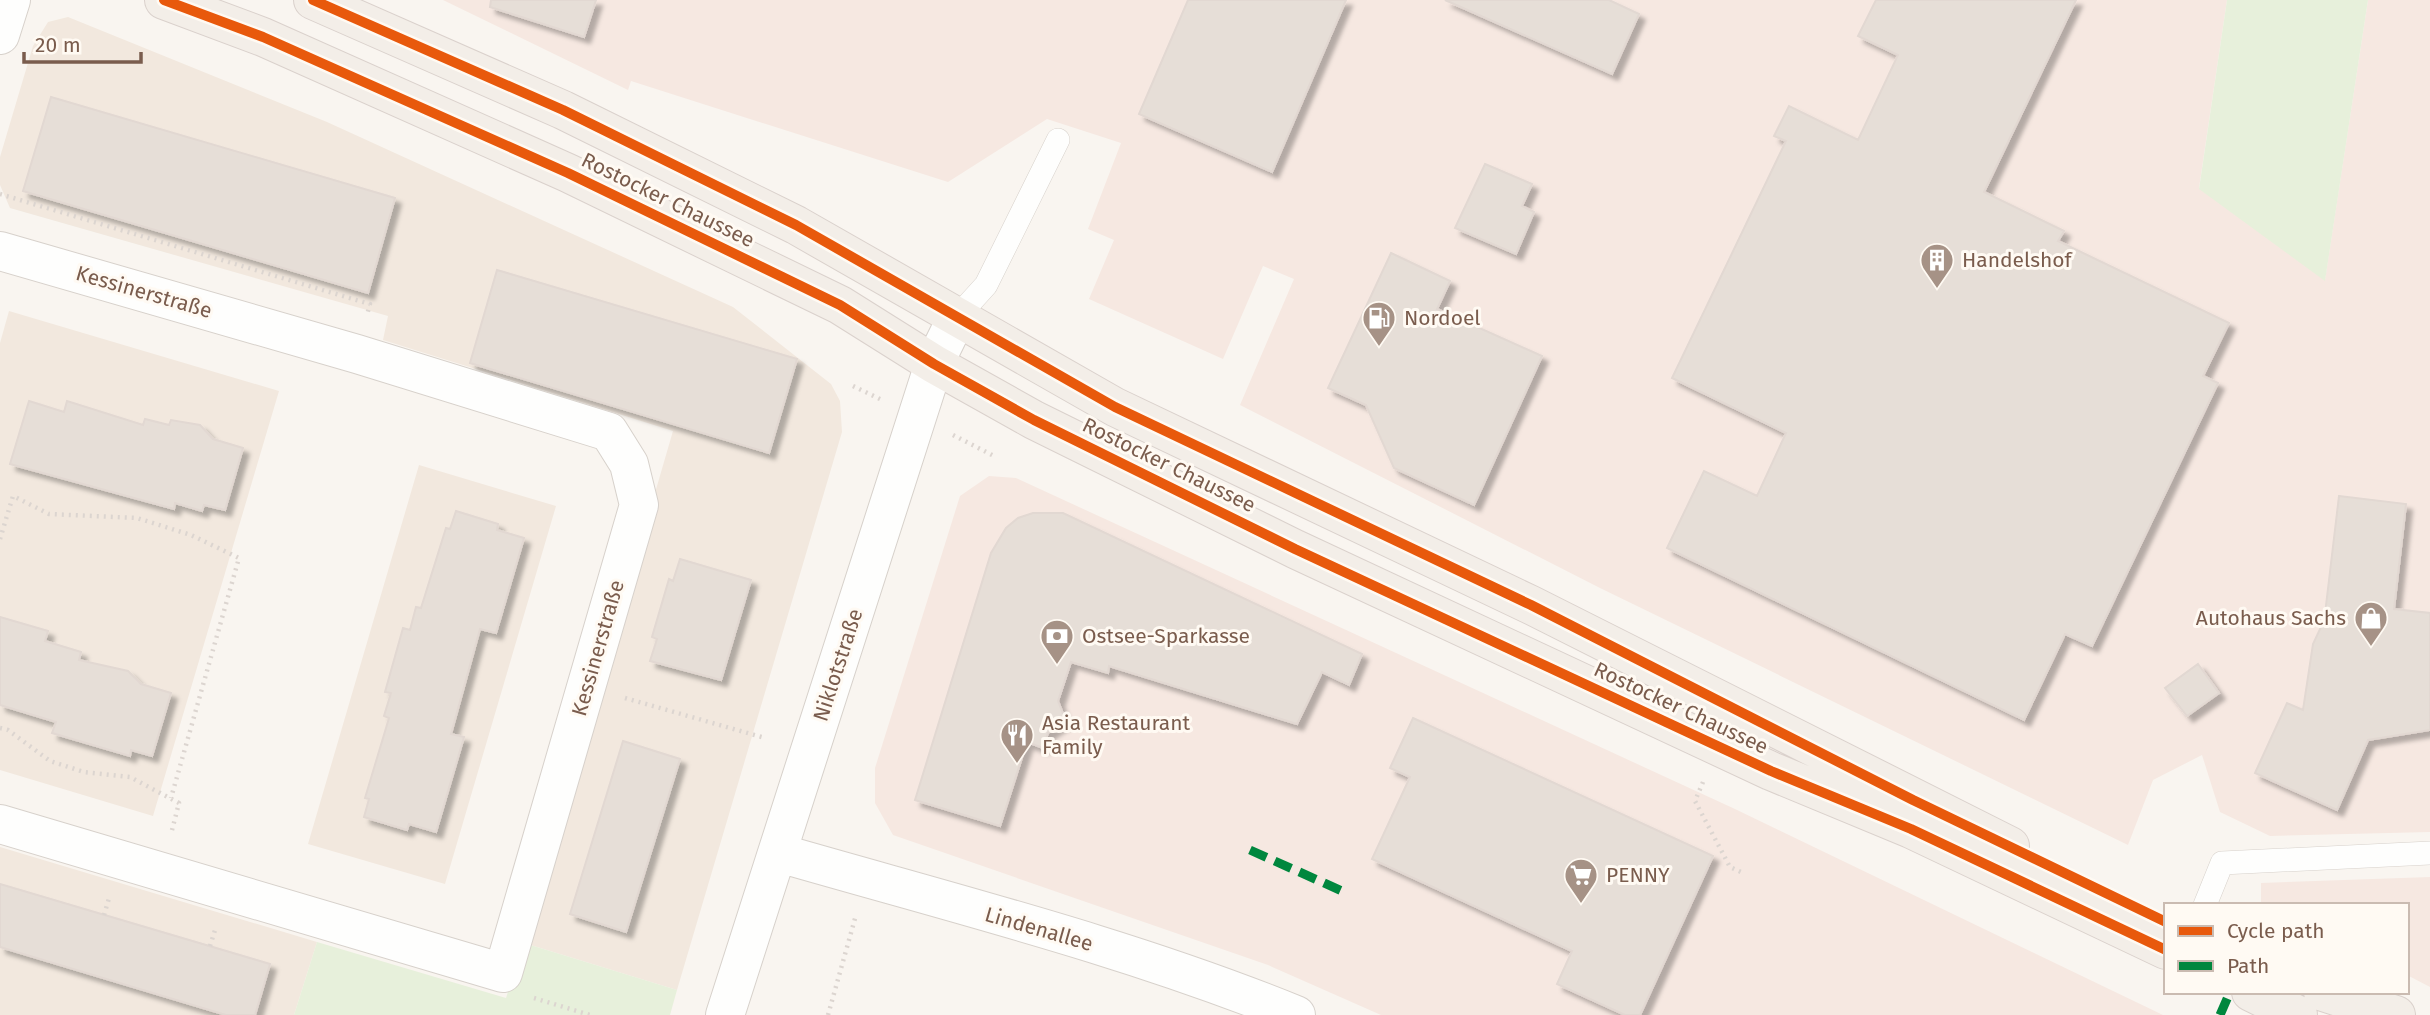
<svg xmlns="http://www.w3.org/2000/svg" width="2430" height="1015" font-family="'Fira Sans',sans-serif">
<style>
.residential{fill:#f2e8de}
.commercial{fill:#f6e8e1}
.green{fill:#e7f0db}
.building{fill:#e6ded7;stroke:#e2d8d2;stroke-width:2;filter:url(#shadow)}
.lines{fill:none;stroke-linecap:round;stroke-linejoin:round}
.service-casing{stroke:#d7d1cb;stroke-width:24}
.minor-casing{stroke:#d7d1cb;stroke-width:40}
.primary-casing{stroke:#dad1cc;stroke-width:40}
.path{stroke:#dcd5d0;stroke-width:4.5;stroke-dasharray:2 5;stroke-linecap:butt}
.service{stroke:#fefefd;stroke-width:23}
.minor{stroke:#fefefd;stroke-width:38}
.primary{stroke:#f3eee8;stroke-width:38}
.quiet{stroke:#00873e;stroke-width:9;stroke-dasharray:18 9;stroke-linecap:butt}
.cycleway-casing{stroke:#fffaf3;stroke-width:15}
.cycleway{stroke:#e8590c;stroke-width:10}
.labels{text-anchor:middle;stroke-width:6;stroke-linejoin:round;paint-order:stroke}
.street-label{font-size:21px;fill:#7a5c4d;stroke:#fffaf3}
.poi-label{font-size:21px;fill:#7a5c4d;stroke:#fffaf3;text-anchor:start}
</style>
<defs>
<filter id="shadow"><feDropShadow dx="6" dy="6" stdDeviation="2" flood-color="#0004"/></filter>
</defs>
<rect width="100%" height="100%" fill="#f9f5f0"/>
<path class="residential" d="M68,17L327,122L733,307L831,384L840,401L842,432L677,990L524,943L673,431L383,340L388,316L10,208L0,185V157L33,46L48,22Z
M9,311L279,391L153,816L0,770V343Z
M419,465L556,506L445,884L308,844Z
M0,847L317,942L294,1015H0Z"/>
<path class="commercial" d="M443,0H2227L2199,188L2325,280L2368,0H2430V832L2270,836L2220,812L2202,755L2153,780L2128,845L1600,588L1240,405L1294,279L1263,266L1223,359L1089,299L1114,240L1088,229L1121,143L1047,119L948,182L631,81L628,90Z
M989,476L1016,478L1735,809L2163,1015H1381L1268,965L893,835L875,803V768L960,496Z
M2430,877V987L2407,975V905L2261,903V883Z"/>
<path class="green" d="M2227,0H2368L2325,281L2199,189Z
M317,942L506,998L524,943L677,990L670,1015H294Z"/>
<path class="building" d="M491,0H596L584,37L490,7Z
M1188,0H1346L1272,172L1139,114Z
M1445,0H1609L1639,14L1612,74Z
M1876,0H2076L1984,192L2064,231L2058,241L2229,323L2203,376L2218,383L2092,646L2065,634L2024,720L1667,548L1704,471L1757,496L1786,433L1672,378L1786,141L1774,136L1789,106L1858,140L1898,55L1858,36Z
M51,97L395,198L368,293L23,191Z
M1485,164L1532,184L1522,206L1534,212L1516,254L1455,228Z
M1391,253L1450,281L1437,309L1542,356L1474,505L1394,468L1366,405L1328,388Z
M497,270L797,359L769,453L470,363Z
M29,401L64,412L67,401L143,425L145,419L169,425L171,420L200,425L213,439L243,448L225,510L204,505L202,511L175,503L174,509L10,464Z
M2339,496L2406,504L2394,609L2430,613V730L2368,740L2337,810L2255,773L2287,703L2303,710L2313,644L2328,612L2325,614Z
M456,511L498,524L497,530L524,538L496,633L480,629L451,734L464,737L436,832L409,824L407,830L364,817L369,799L365,798L389,718L384,716L391,693L385,692L403,628L410,630L416,607L421,608L446,528L450,529Z
M1033,513H1063L1362,654L1349,685L1322,672L1297,724L1109,666L1108,673L1071,662L1058,701L1066,721L1048,733L1043,748L1027,742L1000,826L915,800L991,553L1006,528L1018,518Z
M680,559L751,580L721,680L650,661L657,639L652,637L669,579L673,581Z
M0,617L48,631L45,641L81,652L79,660L128,671L141,684L171,693L152,756L131,750L130,756L52,733L56,722L0,705Z
M2198,664L2219,693L2187,716L2165,688Z
M1413,718L1713,856L1640,1015H1625L1557,984L1572,951L1372,859L1410,777L1390,768Z
M623,741L680,759L626,932L570,914Z
M0,884L270,964L255,1015H226L0,947Z"/>
<g class="lines">
<defs>
<path id="service" d="M957,317L986,285L1058,140
M2205,905L2222,863L2430,853"/>
<path id="minor" d="M0,35L11,0
M0,251L357,354L609,432L629,464L639,505L503,973L0,824
M779,853C952,903 1129,947 1296,1015
M725,1015L934,364L957,317"/>
<path id="primary" d="M164,0L263,37L568,173L840,305L934,364L1034,420L1295,549L1771,771L1911,829L2166,950
M313,0L563,110L796,225L1115,407L1531,605L2010,846
M2251,992L2298,1015
M2323,992L2396,1015"/>
</defs>
<use href="#service" class="service-casing"/>
<use href="#minor" class="minor-casing"/>
<use href="#primary" class="primary-casing"/>
<path class="path" d="M0,194L370,304L367,315
M853,386L882,400
M953,435L996,457
M0,539L13,496L49,514L137,518L191,535L239,558L171,798
M625,698L765,738
M0,728L8,730L50,761L84,772L130,777L179,803L171,834
M1703,782L1695,801L1730,867L1741,872
M104,915L110,895
M210,946L216,927
M534,998L590,1015
M828,1015L856,915"/>
<use href="#service" class="service"/>
<use href="#minor" class="minor"/>
<use href="#primary" class="primary"/>
<path class="quiet" d="M1250,850L1342,891
M2220,1015L2230,992"/>
<defs>
<path id="cycleway" d="M164,0L263,37L568,173L840,305L934,364L1034,420L1295,549L1771,771L1911,829L2166,950
M313,0L563,110L796,225L1115,407L1531,605L1913,800L2166,922"/>
</defs>
<use href="#cycleway" class="cycleway-casing"/>
<use href="#cycleway" class="cycleway"/>
</g>
<defs>
<symbol id="building-pin" viewBox="-11 -11 22 30"><path d="M0 17L-7.5 6A9.5 9.5 0 1 1 7.5 6Z" fill="#a69286" stroke="#fffaf3"/><path d="M-4-6H4V6H1V3H-1V6H-4ZM-2.5-4.3h1.7v1.8h-1.7ZM.8-4.3h1.7v1.8H.8ZM-2.5-1h1.7V.8h-1.7ZM.8-1h1.7V.8H.8Z" fill="#fff"/></symbol>
<symbol id="fuel-pin" viewBox="-11 -11 22 30"><path d="M0 17L-7.5 6A9.5 9.5 0 1 1 7.5 6Z" fill="#a69286" stroke="#fffaf3"/><path d="M-5.5-6h7V0h2V4h1.3V-2.5L3-4.5l.8-.8L6-3V5H2.5V1h-1V6h-7ZM-4.2-4.7v3.2H.2V-4.7Z" fill="#fff"/></symbol>
<symbol id="shop-pin" viewBox="-11 -11 22 30"><path d="M0 17L-7.5 6A9.5 9.5 0 1 1 7.5 6Z" fill="#a69286" stroke="#fffaf3"/><path d="M-5-2.5h2.3a2.7 3.5 0 0 1 5.4 0H5L5.5 6h-11ZM-1.5-2.5h3a1.5 2.3 0 0 0-3 0Z" fill="#fff"/></symbol>
<symbol id="bank-pin" viewBox="-11 -11 22 30"><path d="M0 17L-7.5 6A9.5 9.5 0 1 1 7.5 6Z" fill="#a69286" stroke="#fffaf3"/><path d="M-6-4H6V4H-6ZM0-2.3a2.3 2.3 0 1 0 0 4.6a2.3 2.3 0 1 0 0-4.6Z" fill="#fff"/></symbol>
<symbol id="restaurant-pin" viewBox="-11 -11 22 30"><path d="M0 17L-7.5 6A9.5 9.5 0 1 1 7.5 6Z" fill="#a69286" stroke="#fffaf3"/><path d="M-5-6h1v4h1v-4h1v4h1v-4h1v5L-1.5 .5V6h-2V.5L-5-1ZM5-6V6H3V1.5H1.5Q1.5-4 5-6Z" fill="#fff"/></symbol>
<symbol id="supermarket-pin" viewBox="-11 -11 22 30"><path d="M0 17L-7.5 6A9.5 9.5 0 1 1 7.5 6Z" fill="#a69286" stroke="#fffaf3"/><path d="M-6-5.5h2.5l.6 2H6L4.5 2H-2.5L-4.4-4H-6ZM-1.5 3.2a1.3 1.3 0 1 0 .1 0ZM3 3.2a1.3 1.3 0 1 0 .1 0Z" fill="#fff"/></symbol>
</defs>
<g fill-rule="evenodd">
<use href="#building-pin" x="1918" y="241" width="38" height="52"/>
<use href="#fuel-pin" x="1360" y="299" width="38" height="52"/>
<use href="#shop-pin" x="2352" y="599" width="38" height="52"/>
<use href="#bank-pin" x="1038" y="617" width="38" height="52"/>
<use href="#restaurant-pin" x="998" y="716" width="38" height="52"/>
<use href="#supermarket-pin" x="1562" y="856" width="38" height="52"/>
</g>
<g class="labels">
<g class="street-label">
<text transform="translate(668 200) rotate(26)" y="7">Rostocker Chaussee</text>
<text transform="translate(144 292) rotate(16)" y="7">Kessinerstraße</text>
<text transform="translate(1169 465) rotate(26)" y="7">Rostocker Chaussee</text>
<text transform="translate(598 648) rotate(-74)" y="7">Kessinerstraße</text>
<text transform="translate(838 665) rotate(-72)" y="7">Niklotstraße</text>
<text transform="translate(1681 708) rotate(25)" y="7">Rostocker Chaussee</text>
<text transform="translate(1039 929) rotate(16)" y="7">Lindenallee</text>
</g>
<g class="poi-label">
<text x="1962" y="267">Handelshof</text>
<text x="1404" y="325">Nordoel</text>
<text x="2346" y="625" text-anchor="end">Autohaus Sachs</text>
<text x="1082" y="643">Ostsee-Sparkasse</text>
<text x="1042" y="730">Asia Restaurant<tspan x="1042" dy="24">Family</tspan></text>
<text x="1606" y="882">PENNY</text>
</g>
</g>
<rect x="2164" y="903" width="245" height="91" fill="#fffaf3" stroke="#cabbb1" stroke-width="2"/>
<rect x="2178" y="926" width="35" height="10" fill="#e8590c" stroke="#cabbb1" stroke-width="2"/>
<text x="2227" y="938" font-size="21" fill="#7a5c4d">Cycle path</text>
<rect x="2178" y="961" width="35" height="10" fill="#00873e" stroke="#cabbb1" stroke-width="2"/>
<text x="2227" y="973" font-size="21" fill="#7a5c4d">Path</text>
<path d="M24 52v10h117v-10" fill="none" stroke="#7a5c4d" stroke-width="3.5"/>
<text x="35" y="52" font-size="21" fill="#7a5c4d" stroke="#fffaf3" stroke-width="5" paint-order="stroke">20 m</text>
</svg>
